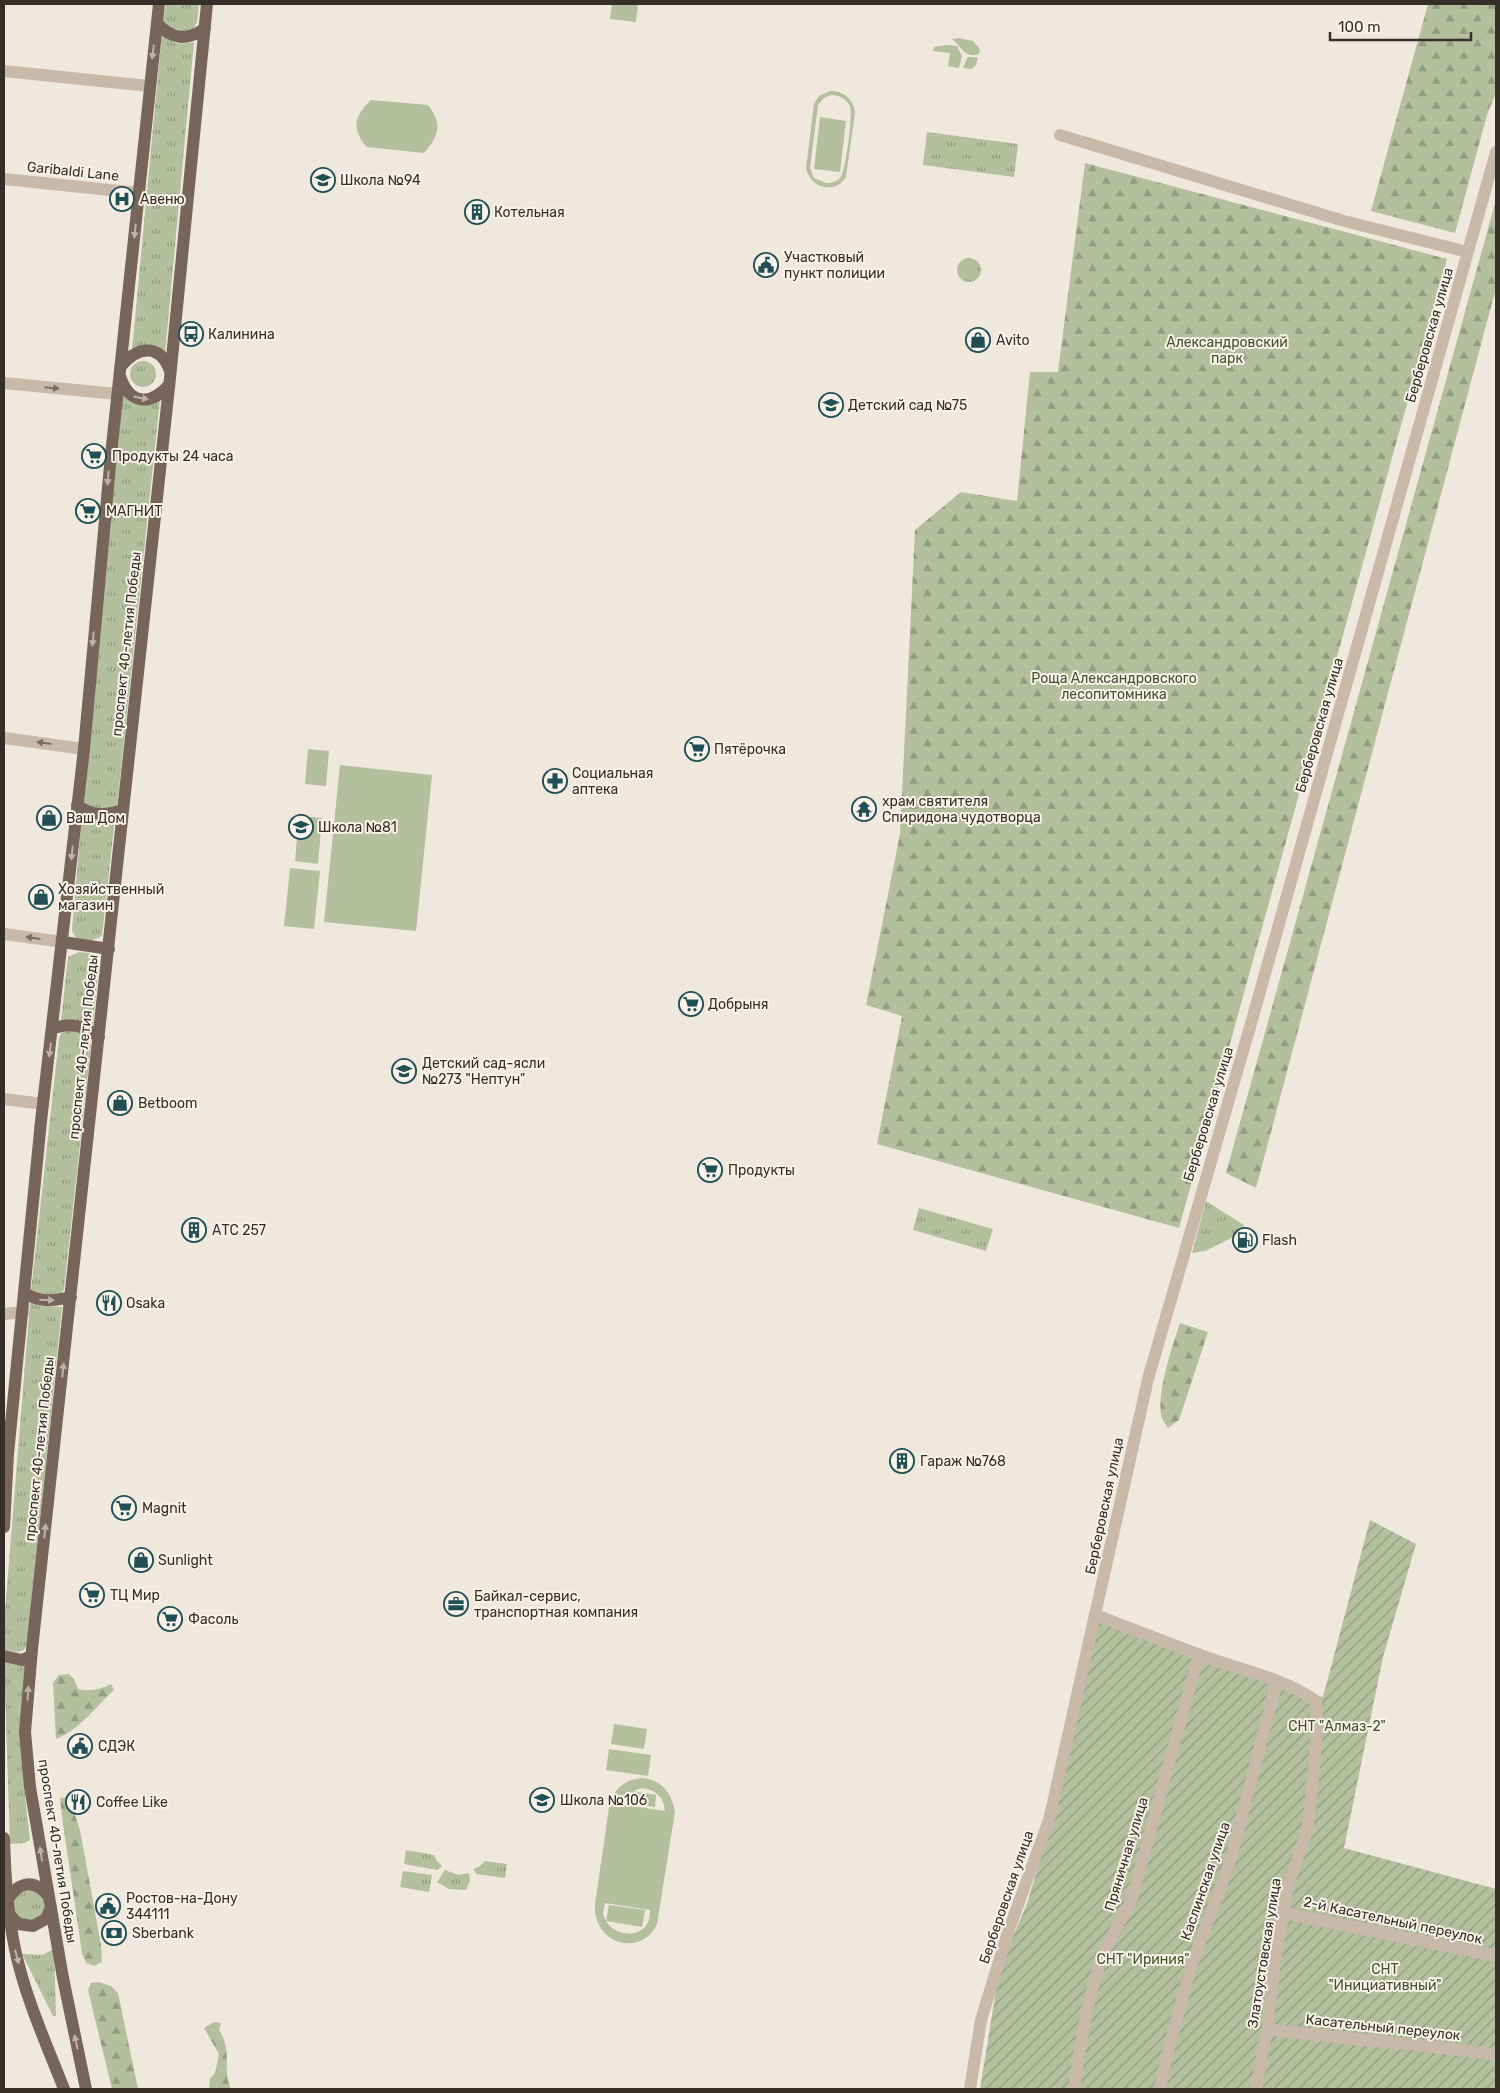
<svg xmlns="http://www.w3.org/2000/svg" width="1500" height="2093" font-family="Rubik,sans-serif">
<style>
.grass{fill:url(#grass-tufts)}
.forest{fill:url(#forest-firs)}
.garden{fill:url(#garden-furrows)}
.pitch{fill:#b3bf9d;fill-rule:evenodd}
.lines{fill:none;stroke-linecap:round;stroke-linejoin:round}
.minor{stroke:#c9b9a9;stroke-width:12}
.major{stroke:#77655a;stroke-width:12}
.oneway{fill:#beb3a9}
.oneway2{fill:#786d63}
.labels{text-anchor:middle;stroke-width:4;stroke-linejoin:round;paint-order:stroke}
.street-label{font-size:14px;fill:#362e29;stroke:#f9f2e9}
.poi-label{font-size:14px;fill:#362e29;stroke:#f9f2e9;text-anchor:start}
.park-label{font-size:14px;fill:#44532e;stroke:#f9f2e9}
</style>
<defs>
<pattern id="grass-tufts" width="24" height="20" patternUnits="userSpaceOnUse" patternTransform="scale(1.25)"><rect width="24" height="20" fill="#b3bf9d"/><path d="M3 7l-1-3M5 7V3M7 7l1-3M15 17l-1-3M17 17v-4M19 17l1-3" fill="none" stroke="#929c80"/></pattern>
<pattern id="forest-firs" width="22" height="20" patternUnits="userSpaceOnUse" patternTransform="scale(1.25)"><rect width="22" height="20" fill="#b3bf9d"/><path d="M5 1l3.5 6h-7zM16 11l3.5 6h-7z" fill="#929c80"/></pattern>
<pattern id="garden-furrows" width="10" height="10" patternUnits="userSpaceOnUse" patternTransform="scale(1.25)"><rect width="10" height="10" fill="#b3bf9d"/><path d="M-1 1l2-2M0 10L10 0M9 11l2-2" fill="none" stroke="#929c80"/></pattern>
</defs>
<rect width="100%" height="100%" fill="#f1e8dd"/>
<path class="grass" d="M166,4H199L197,22L193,30L180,34L163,24Z
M162,33C171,44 180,45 194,42L165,354L132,350Z
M959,38L973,41L980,49L979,54C966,59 961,47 952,39Z
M945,45L957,46L962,56L959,68L948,66L950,53L933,51L934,47Z
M971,57L978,58L976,65L971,69L963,68L967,58Z
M927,132L1018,144L1014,177L923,165Z
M957 270a12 12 0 1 1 24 0a12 12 0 1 1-24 0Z
M130 374a13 13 0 1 1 26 0a13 13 0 1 1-26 0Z
M123,394L160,399L117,807L97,810L83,802Z
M82,813C93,821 103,820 115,818L102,936C91,942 76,945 72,930Z
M79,952L89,953L99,959L93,1028C83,1019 74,1018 61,1021L68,957Z
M77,1029L90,1037L91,1045L64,1289L61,1295L54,1297L31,1291L59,1038L61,1033Z
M1206,1201L1244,1225L1243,1232L1205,1251L1192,1253Z
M919,1208L993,1229L986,1251L913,1230Z
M30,1302L40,1306L62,1307L27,1645L24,1650L18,1652L5,1650L4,1647V1624Z
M4,1660L26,1663L24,1787L30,1840L24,1843L10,1844Z
M406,1850L434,1855L437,1861L442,1866L437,1870L404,1864Z
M485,1861L507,1864L505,1878L476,1874L474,1869L480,1866Z
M445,1870L458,1875L469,1873L470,1881L466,1890L449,1889L437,1882Z
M403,1871L432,1875L429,1892L400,1887Z
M31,1888L45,1899L44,1914L34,1923L14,1916L13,1897Z
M54,1949L56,2016H53L22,1954L42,1955Z"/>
<path class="forest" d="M1428,4H1496V92L1487,115L1455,233L1371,211Z
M1085,163L1447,259L1179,1228L877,1144L902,1016L866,1005L900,834L915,530L961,492L1017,501L1030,372H1058Z
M1496,200V288L1256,1188L1226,1173Z
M1180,1323L1208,1332L1179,1420L1168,1428C1166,1425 1163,1421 1162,1418C1155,1397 1173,1344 1180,1323Z
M69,1674L74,1679L78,1689C90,1692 100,1689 111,1684L114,1690C96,1707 79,1730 56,1739L53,1683L59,1675Z
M69,1797L80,1830L101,1945L102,1962L94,1966L86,1963L82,1953L62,1817L60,1798Z
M99,1982L111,1986L118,1993L138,2089H112L88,1990L91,1983Z
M214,2022L221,2023L219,2030C233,2051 222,2070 231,2089H209L210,2079L215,2073L219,2054L204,2028Z"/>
<path class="garden" d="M1370,1520L1416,1544L1383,1657L1344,1848L1496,1889V2089H980L1000,1966L1027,1904L1057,1804L1098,1619L1303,1693L1323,1697Z"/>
<path class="pitch" d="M612,4H638L636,22L610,19Z
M830,91C843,91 853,98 855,112L846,177C835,195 810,188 806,168L814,104L819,96ZM830,95C838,95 846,98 850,106C853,113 846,172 840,178C837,182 831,183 826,183L814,178L810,168L818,105L824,98Z
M371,100L428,105C443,124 439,136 424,153L367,147C351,129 354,116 371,100Z
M820,117L846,121L840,172L814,169Z
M308,749L329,751L326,786L305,784Z
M340,765L432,775L416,931L324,922Z
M299,816L322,818L318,864L295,861Z
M290,868L320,871L314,929L284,926Z
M614,1724L647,1729L644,1749L611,1744Z
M609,1749L651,1755L648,1776L606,1770Z
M642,1778C662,1780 672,1793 675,1812L657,1924C641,1959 592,1943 595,1904L610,1801C616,1787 627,1779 642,1778ZM642,1788C656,1790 664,1797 665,1811L619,1804L627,1793ZM605,1903L650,1910C650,1913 650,1918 648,1922C640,1940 614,1935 606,1921L642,1927L645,1910L609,1905L606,1921L603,1914Z
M632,1791L656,1795L655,1807L630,1803Z"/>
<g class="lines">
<path class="minor" d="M4,71L149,86
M1060,135L1344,221L1468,252
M4,179L139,193
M4,383L117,394
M4,738L84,749
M4,934L63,942
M4,1099L43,1104
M4,1314L23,1312
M1096,1615C1135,1630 1174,1646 1214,1660C1248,1671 1286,1680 1316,1701L1317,1732L1310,1810L1306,1834L1288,1885L1275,1961L1267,2029L1256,2089
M1284,1913L1496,1956
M1267,2029C1343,2040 1420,2043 1496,2055
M970,2089L981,2020L1007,1935L1049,1820L1148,1379L1252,1020L1496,152
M1074,2089C1080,2046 1089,1986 1107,1946C1115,1930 1125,1914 1132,1898L1199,1654
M1160,2089L1168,2052L1190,1969L1230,1862L1277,1681"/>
<path class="major" d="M157,23C171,39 187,42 205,28
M121,366C138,346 160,343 170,371
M120,376C129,404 150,407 169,385
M77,805C92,816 106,816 123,810
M63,942L109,949
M52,1029C71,1022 83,1025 99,1037
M25,1293C40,1303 54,1301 71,1297
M4,1527L8,1454L41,1121L84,749L111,455L159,4
M4,1656L22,1660L31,1656
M4,1838C5,1875 7,1912 15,1949C25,1997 46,2043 64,2089
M7,1901C18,1881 35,1878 49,1897
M9,1914L18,1924L33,1926L46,1919L51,1907
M86,2089L63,1978L30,1787L25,1732L32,1649L170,378L207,4"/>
</g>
<defs><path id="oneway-solid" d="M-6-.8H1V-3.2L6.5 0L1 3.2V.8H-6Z" transform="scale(1.25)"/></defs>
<g class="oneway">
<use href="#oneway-solid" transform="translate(153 52) rotate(97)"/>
<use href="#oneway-solid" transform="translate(135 231) rotate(96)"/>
<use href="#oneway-solid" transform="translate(141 398) rotate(11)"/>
<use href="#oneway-solid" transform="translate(108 478) rotate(95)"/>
<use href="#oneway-solid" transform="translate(93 639) rotate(95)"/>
<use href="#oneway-solid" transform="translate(72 853) rotate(96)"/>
<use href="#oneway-solid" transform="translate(50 1050) rotate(97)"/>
<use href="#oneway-solid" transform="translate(47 1300) rotate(2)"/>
<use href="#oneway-solid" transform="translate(63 1370) rotate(-84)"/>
<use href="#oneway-solid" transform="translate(45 1531) rotate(-84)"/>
<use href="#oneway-solid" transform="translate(28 1693) rotate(-86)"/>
<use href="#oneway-solid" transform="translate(41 1854) rotate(-99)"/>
<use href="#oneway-solid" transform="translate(17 1957) rotate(75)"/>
<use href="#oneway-solid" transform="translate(76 2042) rotate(-102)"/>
</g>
<g class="oneway2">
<use href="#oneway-solid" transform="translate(52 388) rotate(6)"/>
<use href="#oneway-solid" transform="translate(44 743) rotate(-172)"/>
<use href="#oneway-solid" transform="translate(33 938) rotate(-172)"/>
</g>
<defs>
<symbol id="school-ring" viewBox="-11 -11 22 22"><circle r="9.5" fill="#f9f2e9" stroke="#205056" stroke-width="1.5"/><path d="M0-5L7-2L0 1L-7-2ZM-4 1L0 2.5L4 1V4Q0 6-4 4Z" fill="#205056"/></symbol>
<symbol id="hospital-ring" viewBox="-11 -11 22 22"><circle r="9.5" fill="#f9f2e9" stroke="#205056" stroke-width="1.5"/><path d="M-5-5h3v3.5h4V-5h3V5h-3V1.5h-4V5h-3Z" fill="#205056"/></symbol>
<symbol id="building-ring" viewBox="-11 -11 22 22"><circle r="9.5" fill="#f9f2e9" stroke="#205056" stroke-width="1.5"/><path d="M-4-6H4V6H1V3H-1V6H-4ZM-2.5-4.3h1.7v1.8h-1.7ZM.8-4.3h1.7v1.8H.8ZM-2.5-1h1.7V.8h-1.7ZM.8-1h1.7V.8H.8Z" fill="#205056"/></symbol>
<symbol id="civic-ring" viewBox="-11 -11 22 22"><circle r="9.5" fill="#f9f2e9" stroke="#205056" stroke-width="1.5"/><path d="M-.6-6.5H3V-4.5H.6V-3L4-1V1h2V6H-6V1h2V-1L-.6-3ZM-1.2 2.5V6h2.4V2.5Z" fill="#205056"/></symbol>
<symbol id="bus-ring" viewBox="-11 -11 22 22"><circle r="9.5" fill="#f9f2e9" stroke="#205056" stroke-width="1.5"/><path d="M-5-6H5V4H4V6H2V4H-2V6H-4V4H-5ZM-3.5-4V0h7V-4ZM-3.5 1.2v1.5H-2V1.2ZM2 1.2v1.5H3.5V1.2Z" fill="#205056"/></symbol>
<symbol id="shop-ring" viewBox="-11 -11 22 22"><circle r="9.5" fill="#f9f2e9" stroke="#205056" stroke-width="1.5"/><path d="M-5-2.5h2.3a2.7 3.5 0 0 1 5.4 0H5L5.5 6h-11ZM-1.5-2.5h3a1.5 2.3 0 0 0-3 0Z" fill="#205056"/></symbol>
<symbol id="supermarket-ring" viewBox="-11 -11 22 22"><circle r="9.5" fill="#f9f2e9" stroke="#205056" stroke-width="1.5"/><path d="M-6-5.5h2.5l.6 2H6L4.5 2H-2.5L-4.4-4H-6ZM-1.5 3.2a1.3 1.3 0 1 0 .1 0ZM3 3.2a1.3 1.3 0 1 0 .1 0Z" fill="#205056"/></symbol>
<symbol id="pharmacy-ring" viewBox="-11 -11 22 22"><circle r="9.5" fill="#f9f2e9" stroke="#205056" stroke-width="1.5"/><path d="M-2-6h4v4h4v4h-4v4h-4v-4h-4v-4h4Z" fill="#205056"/></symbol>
<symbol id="temple-ring" viewBox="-11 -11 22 22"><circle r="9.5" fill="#f9f2e9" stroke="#205056" stroke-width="1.5"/><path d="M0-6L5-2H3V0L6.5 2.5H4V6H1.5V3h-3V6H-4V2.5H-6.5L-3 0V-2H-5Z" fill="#205056"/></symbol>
<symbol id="fuel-ring" viewBox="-11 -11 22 22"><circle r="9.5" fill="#f9f2e9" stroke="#205056" stroke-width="1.5"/><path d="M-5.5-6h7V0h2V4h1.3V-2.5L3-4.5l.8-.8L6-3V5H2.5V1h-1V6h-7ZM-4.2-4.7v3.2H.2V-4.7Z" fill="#205056"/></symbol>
<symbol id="restaurant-ring" viewBox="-11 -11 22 22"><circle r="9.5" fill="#f9f2e9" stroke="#205056" stroke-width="1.5"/><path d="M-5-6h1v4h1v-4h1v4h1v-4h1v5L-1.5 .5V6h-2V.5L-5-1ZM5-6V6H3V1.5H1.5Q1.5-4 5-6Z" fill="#205056"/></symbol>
<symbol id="office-ring" viewBox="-11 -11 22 22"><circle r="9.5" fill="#f9f2e9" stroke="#205056" stroke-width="1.5"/><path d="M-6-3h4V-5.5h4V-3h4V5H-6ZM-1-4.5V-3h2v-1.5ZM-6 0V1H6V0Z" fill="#205056"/></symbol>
<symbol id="bank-ring" viewBox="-11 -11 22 22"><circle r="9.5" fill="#f9f2e9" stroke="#205056" stroke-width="1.5"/><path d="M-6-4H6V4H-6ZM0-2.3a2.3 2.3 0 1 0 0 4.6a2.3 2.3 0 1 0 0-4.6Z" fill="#205056"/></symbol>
</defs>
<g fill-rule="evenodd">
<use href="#school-ring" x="309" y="166" width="28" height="28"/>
<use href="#hospital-ring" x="108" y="185" width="28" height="28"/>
<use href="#building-ring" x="463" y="198" width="28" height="28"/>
<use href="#civic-ring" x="752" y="251" width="28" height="28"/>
<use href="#bus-ring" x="177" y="320" width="28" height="28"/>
<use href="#shop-ring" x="964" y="326" width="28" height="28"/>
<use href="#school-ring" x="817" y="391" width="28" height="28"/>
<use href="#supermarket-ring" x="80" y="442" width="28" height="28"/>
<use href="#supermarket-ring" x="74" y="497" width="28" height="28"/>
<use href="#supermarket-ring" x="683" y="735" width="28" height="28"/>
<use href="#pharmacy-ring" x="541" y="767" width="28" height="28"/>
<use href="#temple-ring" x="850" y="795" width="28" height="28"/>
<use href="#shop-ring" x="35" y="804" width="28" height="28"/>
<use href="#school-ring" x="287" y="813" width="28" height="28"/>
<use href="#shop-ring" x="27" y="883" width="28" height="28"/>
<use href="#supermarket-ring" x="677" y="990" width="28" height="28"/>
<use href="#school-ring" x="390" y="1057" width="28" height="28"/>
<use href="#shop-ring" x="106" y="1089" width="28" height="28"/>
<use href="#supermarket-ring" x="696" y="1156" width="28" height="28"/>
<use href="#building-ring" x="180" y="1216" width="28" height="28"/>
<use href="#fuel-ring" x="1231" y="1226" width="28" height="28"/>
<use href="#restaurant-ring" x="95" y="1289" width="28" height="28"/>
<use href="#building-ring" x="888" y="1447" width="28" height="28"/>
<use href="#supermarket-ring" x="110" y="1494" width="28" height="28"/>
<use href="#shop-ring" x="127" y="1546" width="28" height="28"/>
<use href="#supermarket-ring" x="78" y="1581" width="28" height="28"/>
<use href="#office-ring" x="442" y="1590" width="28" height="28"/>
<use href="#supermarket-ring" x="156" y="1605" width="28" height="28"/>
<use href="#civic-ring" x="66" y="1732" width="28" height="28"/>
<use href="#school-ring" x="528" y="1786" width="28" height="28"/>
<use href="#restaurant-ring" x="64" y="1788" width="28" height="28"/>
<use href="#civic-ring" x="94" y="1892" width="28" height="28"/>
<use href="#bank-ring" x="100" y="1919" width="28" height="28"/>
</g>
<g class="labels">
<g class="street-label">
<text transform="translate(73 171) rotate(6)" y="5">Garibaldi Lane</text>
<text transform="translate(1429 335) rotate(-74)" y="5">Берберовская улица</text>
<text transform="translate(126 644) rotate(-84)" y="5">проспект 40-летия Победы</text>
<text transform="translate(1319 725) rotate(-74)" y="5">Берберовская улица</text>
<text transform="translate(83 1047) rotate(-84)" y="5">проспект 40-летия Победы</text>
<text transform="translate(1208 1114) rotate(-73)" y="5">Берберовская улица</text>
<text transform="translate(39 1449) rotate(-84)" y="5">проспект 40-летия Победы</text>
<text transform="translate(1104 1506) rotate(-78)" y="5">Берберовская улица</text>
<text transform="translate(58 1851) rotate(81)" y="5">проспект 40-летия Победы</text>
<text transform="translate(1126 1854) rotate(-73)" y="5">Пряничная улица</text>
<text transform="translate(1205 1881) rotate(-71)" y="5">Каслинская улица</text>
<text transform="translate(1006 1897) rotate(-71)" y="5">Берберовская улица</text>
<text transform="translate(1393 1920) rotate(12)" y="5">2-й Касательный переулок</text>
<text transform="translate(1264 1953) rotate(-81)" y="5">Златоустовская улица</text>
<text transform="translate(1383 2027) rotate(6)" y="5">Касательный переулок</text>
</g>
<g class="poi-label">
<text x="340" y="185">Школа №94</text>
<text x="140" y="204">Авеню</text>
<text x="494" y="217">Котельная</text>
<text x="784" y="262">Участковый<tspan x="784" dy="16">пункт полиции</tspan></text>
<text x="208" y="339">Калинина</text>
<text x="996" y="345">Avito</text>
<text x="848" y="410">Детский сад №75</text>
<text x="112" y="461">Продукты 24 часа</text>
<text x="106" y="516">МАГНИТ</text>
<text x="714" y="754">Пятёрочка</text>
<text x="572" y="778">Социальная<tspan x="572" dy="16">аптека</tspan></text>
<text x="882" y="806">храм святителя<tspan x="882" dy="16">Спиридона чудотворца</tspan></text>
<text x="66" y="823">Ваш Дом</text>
<text x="318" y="832">Школа №81</text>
<text x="58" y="894">Хозяйственный<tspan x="58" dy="16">магазин</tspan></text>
<text x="708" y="1009">Добрыня</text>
<text x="422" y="1068">Детский сад-ясли<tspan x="422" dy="16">№273 "Нептун"</tspan></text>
<text x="138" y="1108">Betboom</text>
<text x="728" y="1175">Продукты</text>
<text x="212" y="1235">АТС 257</text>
<text x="1262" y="1245">Flash</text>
<text x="126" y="1308">Osaka</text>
<text x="920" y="1466">Гараж №768</text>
<text x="142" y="1513">Magnit</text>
<text x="158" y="1565">Sunlight</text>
<text x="110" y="1600">ТЦ Мир</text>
<text x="474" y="1601">Байкал-сервис,<tspan x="474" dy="16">транспортная компания</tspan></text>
<text x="188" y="1624">Фасоль</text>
<text x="98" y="1751">СДЭК</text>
<text x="560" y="1805">Школа №106</text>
<text x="96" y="1807">Coffee Like</text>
<text x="126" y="1903">Ростов-на-Дону<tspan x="126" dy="16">344111</tspan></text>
<text x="132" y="1938">Sberbank</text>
</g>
<g class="park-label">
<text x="1227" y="347">Александровский<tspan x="1227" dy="16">парк</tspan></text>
<text x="1114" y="683">Роща Александровского<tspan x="1114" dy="16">лесопитомника</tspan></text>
<text x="1337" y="1731">СНТ "Алмаз-2"</text>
<text x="1143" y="1964">СНТ "Ириния"</text>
<text x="1385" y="1974">СНТ<tspan x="1385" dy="16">"Инициативный"</tspan></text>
</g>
</g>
<rect width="1500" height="2093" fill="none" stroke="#362e29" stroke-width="10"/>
<path d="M1330 32v8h141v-8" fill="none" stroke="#362e29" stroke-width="2.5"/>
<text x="1338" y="32" font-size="15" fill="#362e29" stroke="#f9f2e9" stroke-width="4" paint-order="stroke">100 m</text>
</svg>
